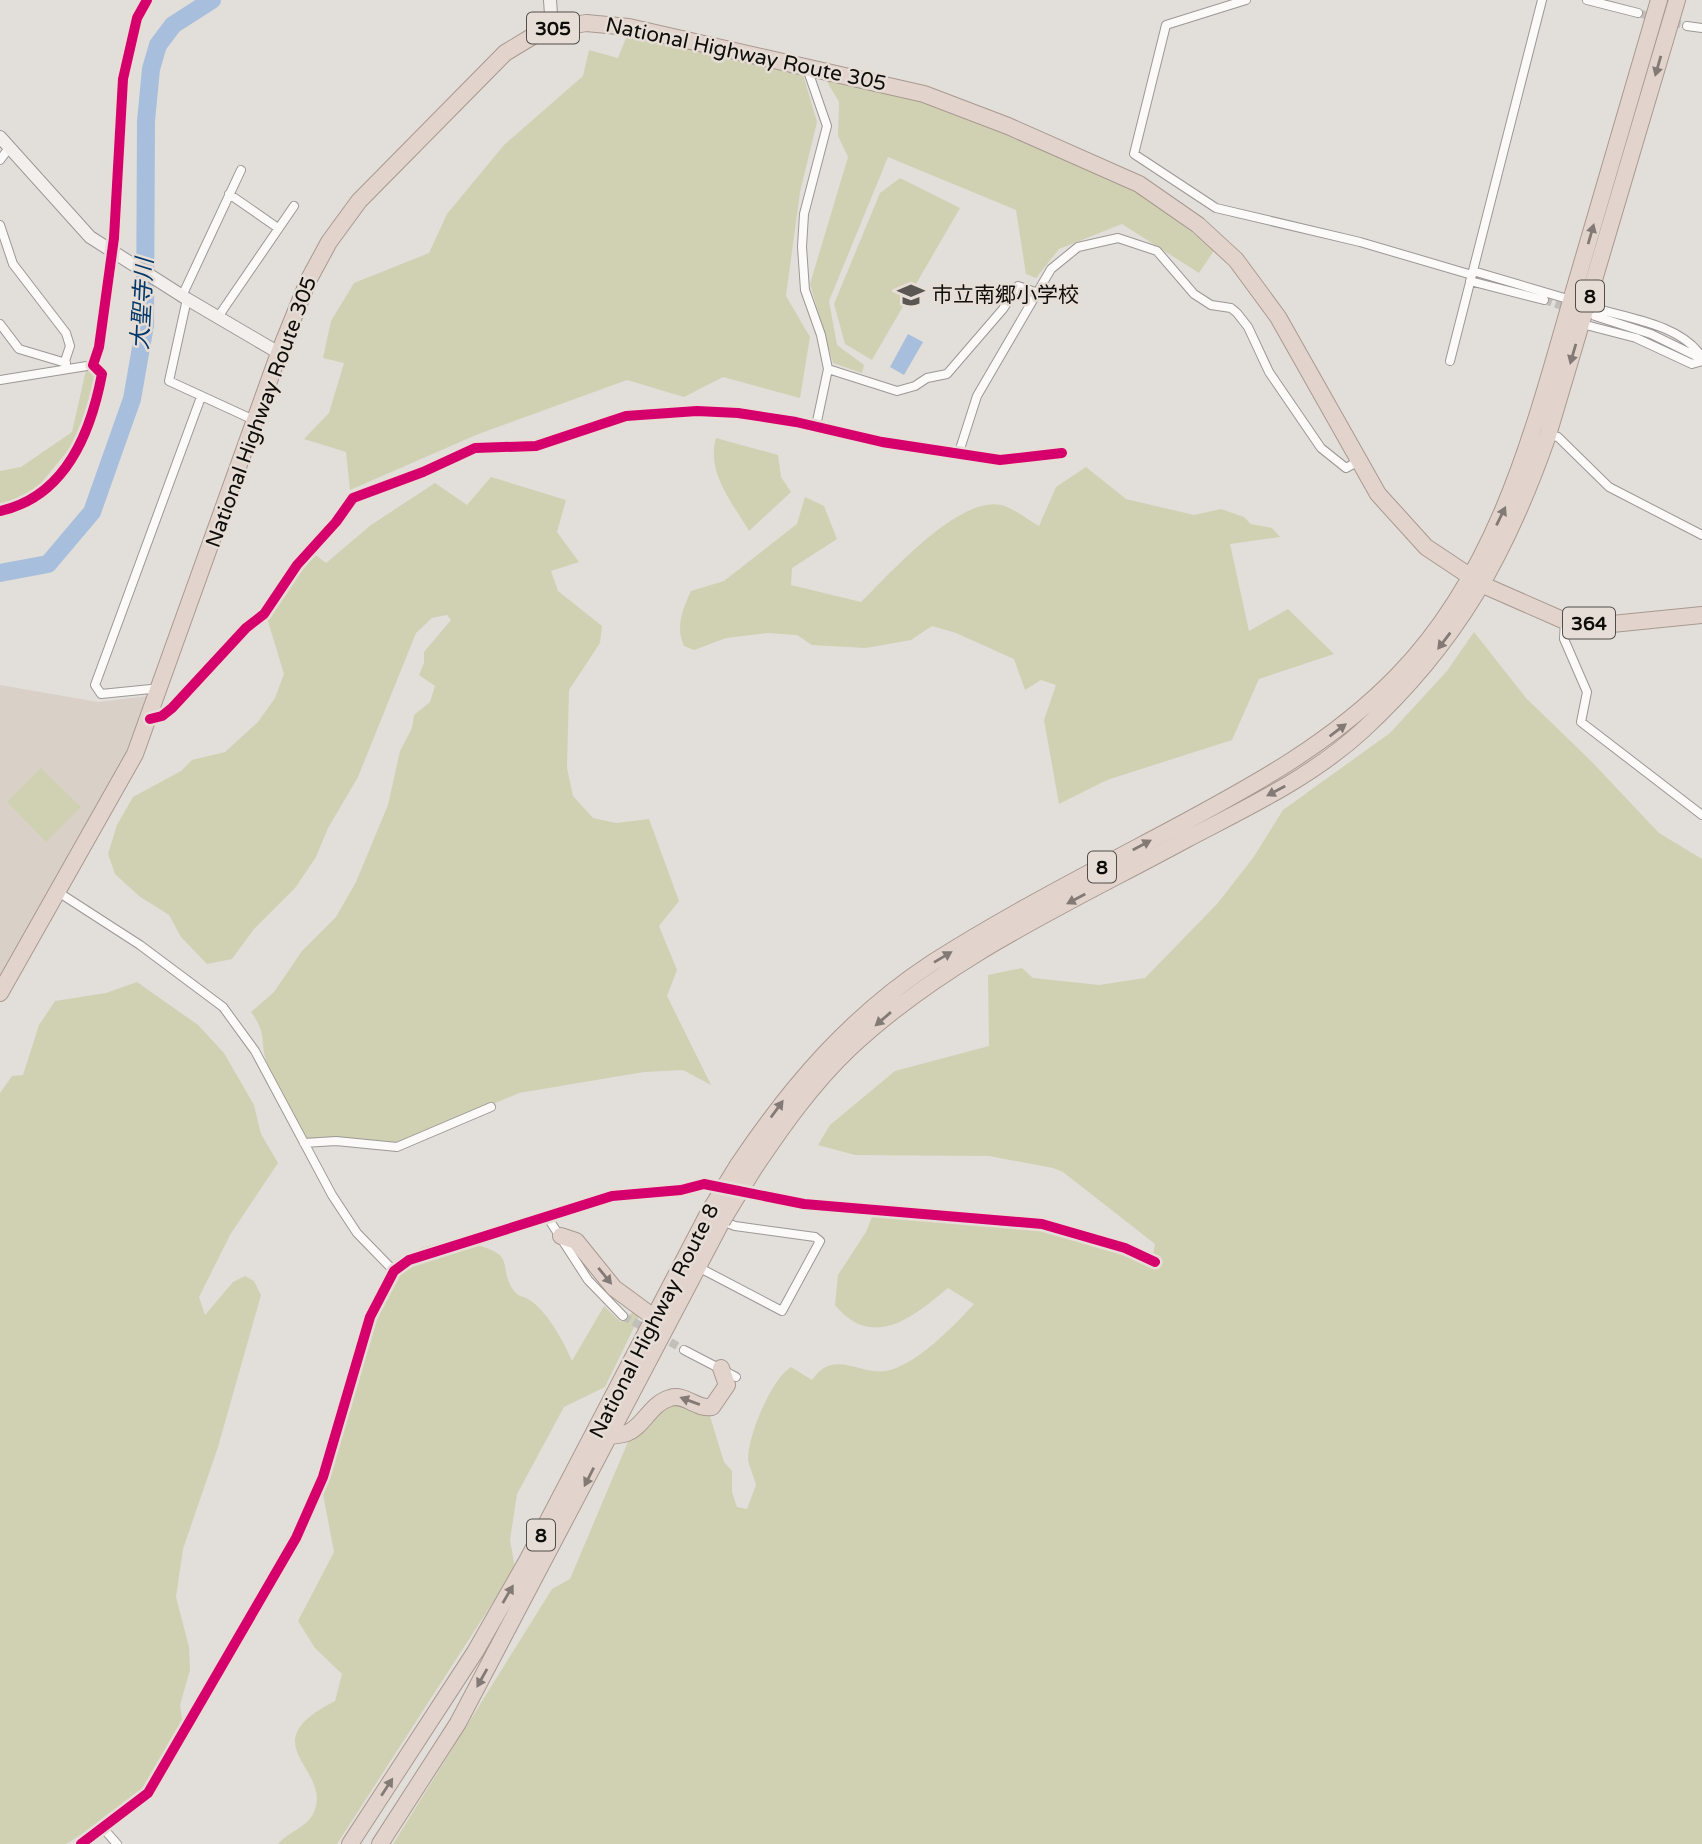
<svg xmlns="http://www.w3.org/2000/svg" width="1702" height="1844" font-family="'Varela Round','Noto Sans JP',sans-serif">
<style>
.built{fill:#d9d0c7}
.green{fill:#d0d1b3}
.water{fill:#a7bfdc}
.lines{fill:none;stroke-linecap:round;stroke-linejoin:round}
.river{stroke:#a7bfdc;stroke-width:18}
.street-tunnel{stroke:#c2bfbb;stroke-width:8;stroke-dasharray:8 4;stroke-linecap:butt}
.street-casing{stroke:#9b9895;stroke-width:10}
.secondary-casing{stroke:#9b9895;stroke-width:14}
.highway-casing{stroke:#a99990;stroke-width:18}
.street{stroke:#fbfaf9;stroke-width:8}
.secondary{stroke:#f3efed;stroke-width:12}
.highway{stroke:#e2d4cc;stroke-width:16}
.highway-bridge-casing{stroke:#a99990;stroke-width:18;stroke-linecap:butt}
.highway-bridge{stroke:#e2d4cc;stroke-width:16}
.cycleway-casing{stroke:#e6ded6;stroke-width:15}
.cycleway{stroke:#d6006c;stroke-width:10}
.oneway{fill:#837a75}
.labels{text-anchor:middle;stroke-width:5;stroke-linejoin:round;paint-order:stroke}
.shield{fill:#e6ded6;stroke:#504c47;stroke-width:2}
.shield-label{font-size:19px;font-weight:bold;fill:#0f0d0a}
.street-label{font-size:21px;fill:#0f0d0a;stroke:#e6ded6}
.poi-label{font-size:21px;fill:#0f0d0a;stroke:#e6ded6;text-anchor:start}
.water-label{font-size:23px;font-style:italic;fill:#00386b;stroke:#e6ded6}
</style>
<rect width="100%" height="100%" fill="#e2deda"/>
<path class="built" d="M0,685L98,702L149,696L112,786L0,977Z"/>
<path class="green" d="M628,33L711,54L802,71L817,122L800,192L786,296L810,337L800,398L723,377L684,397L627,380L476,435L350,490L346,452L304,439L329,413L344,363L323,358L331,321L354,283L429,253L447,214L504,145L583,76L589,50L618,58Z
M823,75L945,103L1113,175L1215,249L1199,273L1122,224L1059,249L1036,278L1026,274L1016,210L888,157L829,301L837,345L864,365L862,373L833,363L810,284L848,157L838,136L839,102Z
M900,178L960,208L872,360L845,344L834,304L880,193Z
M86,370L98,374L85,430L32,494L0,505V471L21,467L72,432Z
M716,438L778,455L781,477L791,492L749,531C732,502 706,472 716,438Z
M1086,467L1126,499L1194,515L1221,509L1244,517L1251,524L1272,528L1280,537L1230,544L1249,631L1288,609L1334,654L1259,679L1232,740L1107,780L1059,804L1044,720L1056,685L1041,680L1025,690L1014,659L956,633L932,626L911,640L866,648L812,645L797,635L768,633L726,638L694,650L684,646C675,626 683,609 691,591L724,581L797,524L805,497L824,506L837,539L792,568L791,585L861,602C890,574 958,496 1001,505C1014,508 1028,520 1039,526L1056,487Z
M491,477L566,500L557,532L579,562L551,571L558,591L602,626L600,643L569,690L567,768L573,796L593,818L616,823L649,819L679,901L659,926L677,970L667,996L711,1085L683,1070L644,1072L519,1093L400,1144L305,1139C294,1115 280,1093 269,1068C258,1043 269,1036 251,1012L274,992L302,951L336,917L356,882L388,805L400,751L412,728L414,715L430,702L435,686L419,675L424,663V652L451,620L447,615L432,618L416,633L358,777L328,828L316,857L295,888L254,929L232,959L207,964L181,937L169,915L139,896L115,874L108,854L117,825L133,797L181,771L192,760L225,752L258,722L275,698L284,674L267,618L313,553L326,563L371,525L435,483L467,505Z
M1474,632L1526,698L1592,762L1659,833L1702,859V1844H393L552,1589L570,1579L630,1437L663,1405L678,1402L709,1413L724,1462L732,1471V1492L737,1507L747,1509L756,1485C754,1476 749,1467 748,1459C748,1435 772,1378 791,1367L812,1380C833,1348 860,1375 886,1371C915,1366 954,1326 974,1304L948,1288C913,1317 873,1351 835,1305L838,1275L866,1232L872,1217C931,1214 993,1217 1051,1230C1083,1236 1114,1248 1145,1258L1153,1254L1155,1244L1063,1172L1053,1168L989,1156L855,1155L818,1145L830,1125L895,1071L989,1046L988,975L1022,968L1033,978L1099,985L1145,978L1217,904L1253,858L1283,810L1390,733L1447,671Z
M41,768L81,807L46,842L7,802Z
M137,982L198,1025L224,1053L254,1105L261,1134L278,1163L230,1235L199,1297L205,1315L233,1282L245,1276L254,1281L261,1295L218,1447L183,1549L176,1597L189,1647L190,1670L180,1705L183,1726L146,1785L105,1820L66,1844H0V1093L12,1076L23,1075L39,1025L55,1001L106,993Z
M476,1245C518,1255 497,1268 514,1291C519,1297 523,1296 528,1299C547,1310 564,1342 572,1361L604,1306L621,1322L634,1311L639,1317L605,1387L564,1407L517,1494L510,1540L515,1568L337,1844H278C288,1832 308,1827 314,1812C333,1768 248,1745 335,1701L342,1674L315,1648L298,1621L334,1552L323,1494L377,1319L394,1281L406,1267Z"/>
<path class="water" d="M908,334L923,342L904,375L890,367Z"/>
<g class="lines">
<path class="river" d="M0,573L48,564L92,512L132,399L145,325L146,121L151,69L158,45L173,25L212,0"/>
<path class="street-tunnel" d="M1638,13L1687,26
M1544,300L1571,309
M623,1316L648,1330
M660,1336L684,1350"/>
<defs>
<path id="street" d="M1246,0L1166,25L1134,154L1216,208L1360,242L1472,275
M1587,0L1638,13
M1687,26L1702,28
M812,69L809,74L827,126L804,214L802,247L805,290L821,335L828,369L816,426
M0,160L9,148
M229,194L278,228
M0,225L13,264L66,333L70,346L65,361
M1473,271L1571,300
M1470,281L1544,300
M182,296L241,170
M187,299L169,381L256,421
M1587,306C1622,317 1680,323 1702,357
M1595,316L1651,334L1702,359
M218,317L294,206
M0,324L19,349L66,363
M1582,324L1636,338L1692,364L1702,361
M1450,361L1542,0
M828,369L897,391L915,386L927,378L947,374L1003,309L1018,286L1035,292
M0,380L93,365L99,347L111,251
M1548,435L1558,437L1609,487L1702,535
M959,452L977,396L1051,269L1078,247L1118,238L1157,251L1194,294L1211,305L1231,308L1237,313L1248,327L1269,372L1321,448L1346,468L1359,461
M1565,621L1564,639L1587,692L1581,722L1702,815
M161,688L101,694L95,685L201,397
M150,719L162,716L172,708L246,628L264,614L297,565L336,522L353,498L423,472L475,448L536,446L626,416L697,411L738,413L796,422L882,442L1000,460L1062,453
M58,892L140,945L223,1007L255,1051L332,1195L357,1233L394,1271
M304,1143L336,1141L397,1147L491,1107
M739,1190L804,1204L1042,1224L1125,1248L1155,1262
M548,1218L588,1280L623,1316
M698,1267L782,1311L820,1241L815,1237L735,1226L722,1221
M684,1350L736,1377
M103,1828L117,1844
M81,1844L148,1793L296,1538L323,1477L370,1317L394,1271L423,1253L612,1196L681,1190L704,1184L726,1188"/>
<path id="secondary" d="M550,0L552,29
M0,137L90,237L187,299L279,353"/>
<path id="highway" d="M0,993L135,754L279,353L309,279L329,242L359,201L505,53L533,36L552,29L586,23L629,27L924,94L1008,126L1139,184L1198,225L1236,260L1278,317L1378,494L1426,547L1483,585L1565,621L1612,624L1702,615
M738,1165C791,1086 851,1016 932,963C1009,914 1091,872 1172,829C1254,785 1332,743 1398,675C1499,571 1534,429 1573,294C1602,196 1630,98 1659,0
M753,1170C782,1127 812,1084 850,1048C947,957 1071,902 1187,839C1248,807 1312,777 1363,730C1457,643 1506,555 1548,435L1677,0
M561,1236L576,1241L614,1288L652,1316
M610,1436C615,1435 622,1435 627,1433C644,1426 650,1404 670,1398C685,1393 697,1410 712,1407L727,1385L721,1368
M350,1844L475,1652L528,1559L709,1212
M380,1844L458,1723L722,1221"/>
</defs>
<use href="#street" class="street-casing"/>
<use href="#secondary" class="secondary-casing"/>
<use href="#highway" class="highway-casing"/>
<use href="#street" class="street"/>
<use href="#secondary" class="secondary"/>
<use href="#highway" class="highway"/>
<defs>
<path id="highway-bridge" d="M709,1212L738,1165
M722,1221L753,1170"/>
</defs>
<use href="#highway-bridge" class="highway-bridge-casing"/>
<use href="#highway-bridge" class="highway-bridge"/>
<defs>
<path id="cycleway" d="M0,511C65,497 91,432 102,374L93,365L99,347L114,238L123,79L137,18L147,0
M150,719L162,716L172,708L246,628L264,614L297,565L336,522L353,498L423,472L475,448L536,446L626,416L697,411L738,413L796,422L882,442L1000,460L1062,453
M81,1844L148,1793L296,1538L323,1477L370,1317L394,1271L409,1260L612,1196L681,1190L704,1184L804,1204L1042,1224L1125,1248L1155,1262"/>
</defs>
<use href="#cycleway" class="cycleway-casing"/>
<use href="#cycleway" class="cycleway"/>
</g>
<defs><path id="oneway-solid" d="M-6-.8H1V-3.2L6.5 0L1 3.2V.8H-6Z" transform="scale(1.75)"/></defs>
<g class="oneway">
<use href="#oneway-solid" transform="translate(1658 66) rotate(106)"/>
<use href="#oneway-solid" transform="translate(1591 234) rotate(-74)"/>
<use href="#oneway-solid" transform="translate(1573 354) rotate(106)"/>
<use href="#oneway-solid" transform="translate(1501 516) rotate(-64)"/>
<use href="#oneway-solid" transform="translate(1444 641) rotate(127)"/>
<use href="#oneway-solid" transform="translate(1338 730) rotate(-37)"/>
<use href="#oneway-solid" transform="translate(1276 791) rotate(152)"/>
<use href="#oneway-solid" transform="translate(1142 845) rotate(-28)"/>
<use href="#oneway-solid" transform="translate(1076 899) rotate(152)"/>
<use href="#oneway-solid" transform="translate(943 957) rotate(-31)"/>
<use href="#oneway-solid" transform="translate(883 1019) rotate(139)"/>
<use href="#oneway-solid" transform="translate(777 1109) rotate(-54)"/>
<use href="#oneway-solid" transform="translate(605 1276) rotate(51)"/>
<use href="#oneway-solid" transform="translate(690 1401) rotate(-160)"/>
<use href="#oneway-solid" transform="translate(589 1477) rotate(117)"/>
<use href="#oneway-solid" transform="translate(508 1594) rotate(-60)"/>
<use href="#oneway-solid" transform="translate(482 1678) rotate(119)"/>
<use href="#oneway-solid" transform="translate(387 1787) rotate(-57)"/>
</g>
<defs>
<symbol id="school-bare" viewBox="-9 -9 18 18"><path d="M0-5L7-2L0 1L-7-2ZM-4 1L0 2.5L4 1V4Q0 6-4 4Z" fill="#595653" stroke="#e6ded6" stroke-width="2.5" paint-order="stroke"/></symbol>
</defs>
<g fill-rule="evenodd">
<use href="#school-bare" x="892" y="276" width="38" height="38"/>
</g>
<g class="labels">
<g class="shield">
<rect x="527" y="12.5" width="52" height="31" rx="5"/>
<rect x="1576" y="280.5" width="28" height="31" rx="5"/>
<rect x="1563" y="607.5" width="52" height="31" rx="5"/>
<rect x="1088" y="851.5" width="28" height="31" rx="5"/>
<rect x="527" y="1519.5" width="28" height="31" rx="5"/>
</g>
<g class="shield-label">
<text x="553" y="35">305</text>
<text x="1590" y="303">8</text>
<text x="1589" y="630">364</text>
<text x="1102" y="874">8</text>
<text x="541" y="1542">8</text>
</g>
<g class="street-label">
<text transform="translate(746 54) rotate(12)" y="7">National Highway Route 305</text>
<text transform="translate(261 412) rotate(-70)" y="7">National Highway Route 305</text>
<text transform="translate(654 1321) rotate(-63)" y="7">National Highway Route 8</text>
</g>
<g class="poi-label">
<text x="932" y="302">市立南郷小学校</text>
</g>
<g class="water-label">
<text transform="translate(142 304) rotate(-87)" y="8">大聖寺川</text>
</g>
</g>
</svg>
